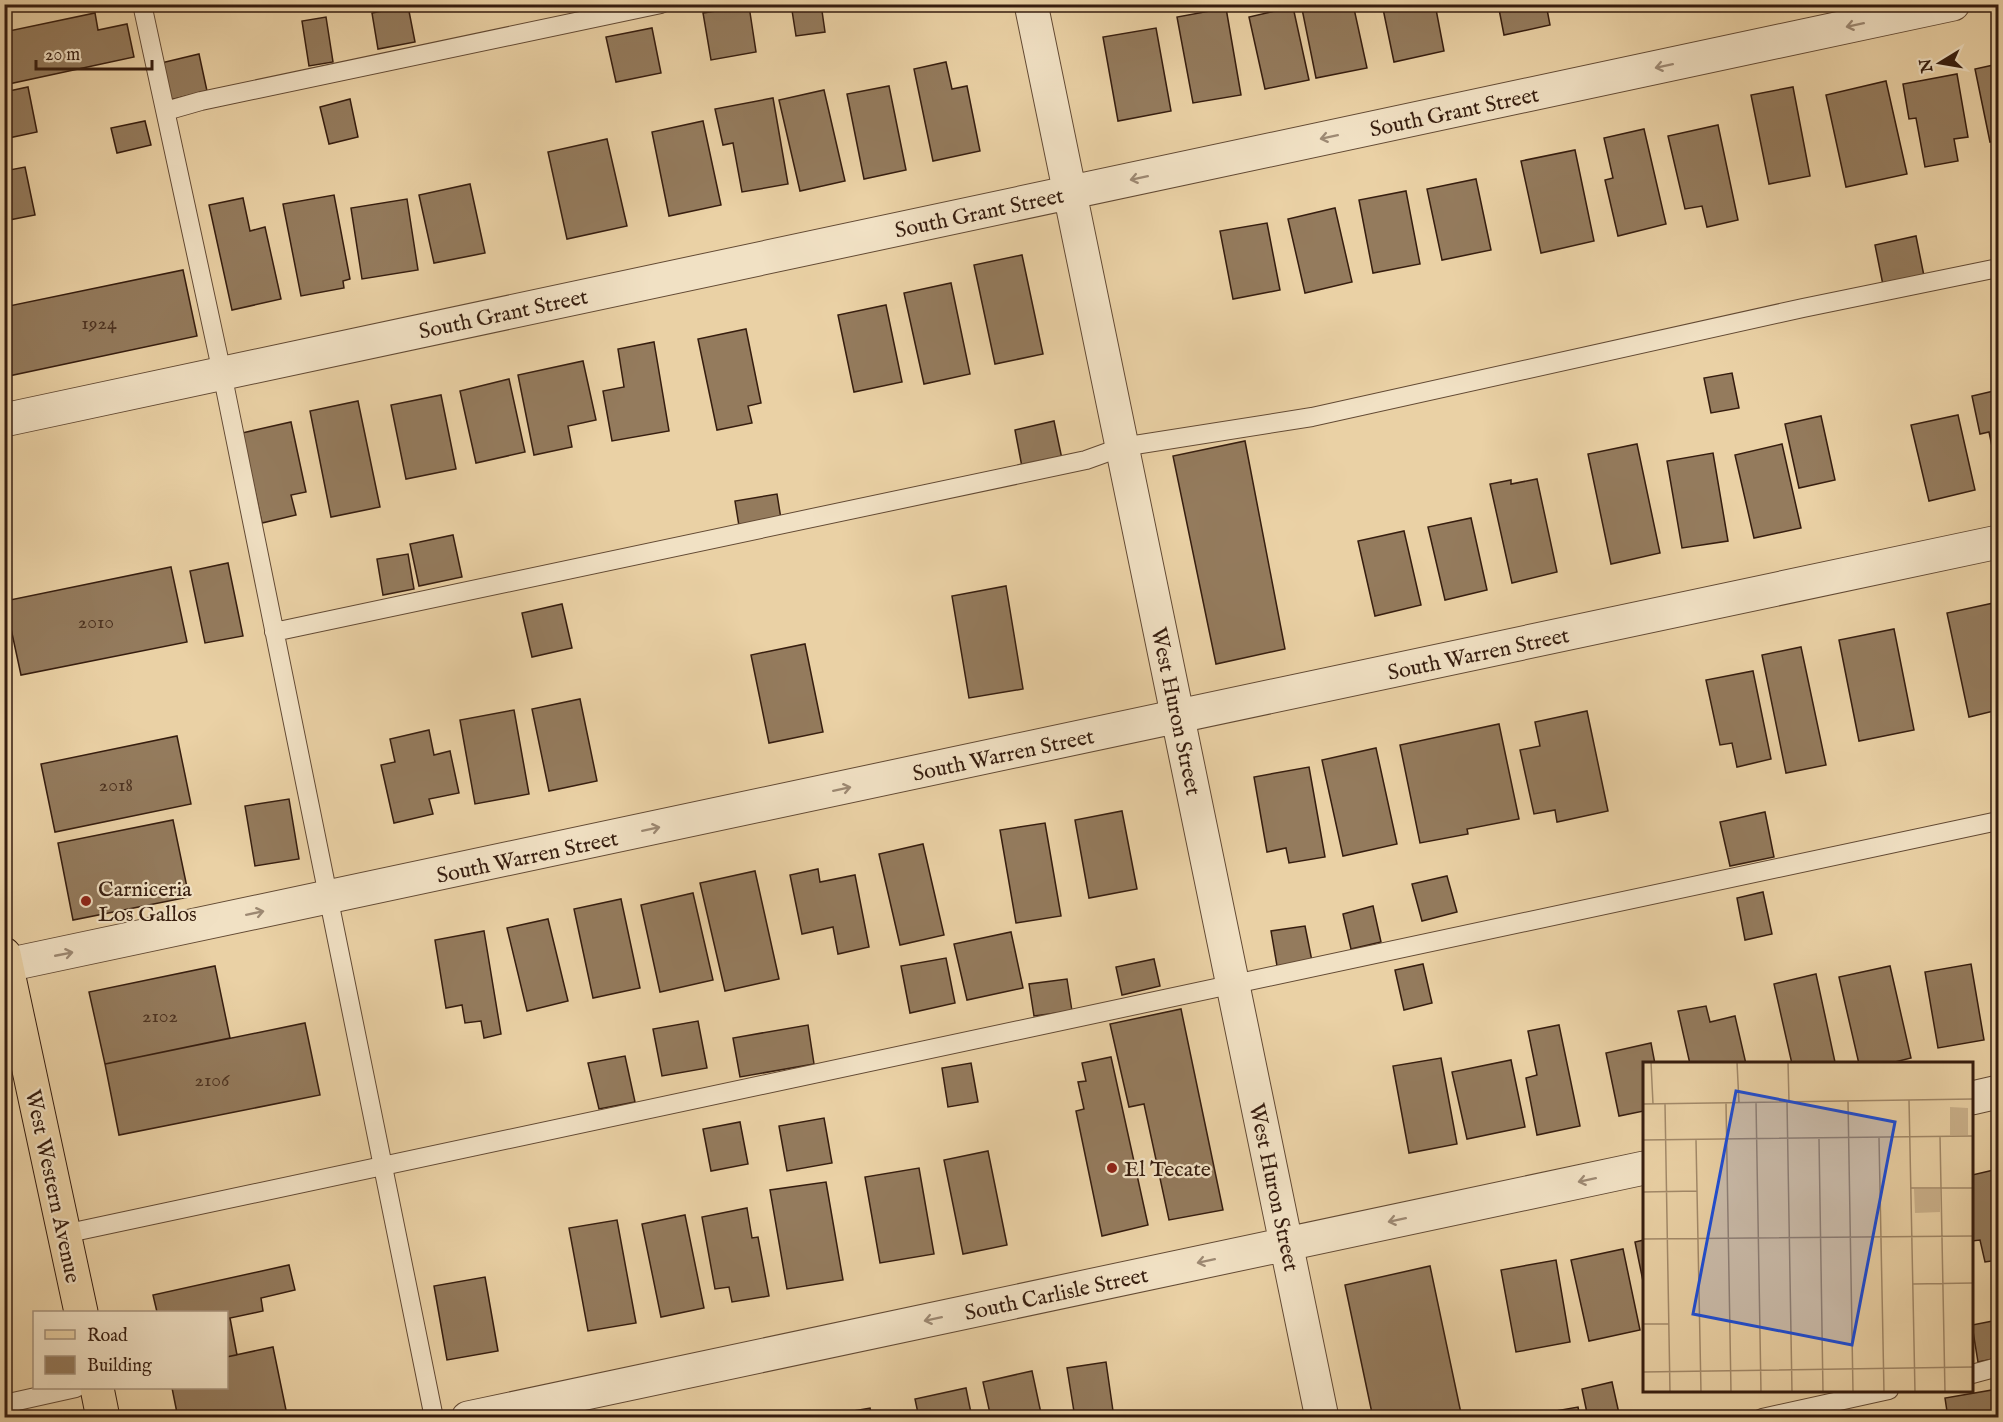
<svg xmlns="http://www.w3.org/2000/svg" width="2003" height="1422" font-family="'IM FELL English',serif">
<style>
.building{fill:#947b5d;stroke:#361d0f;stroke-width:1.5}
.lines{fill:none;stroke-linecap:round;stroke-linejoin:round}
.lane-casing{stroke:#634a34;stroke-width:20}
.street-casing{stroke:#634a34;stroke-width:35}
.primary-casing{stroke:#361d0f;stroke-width:35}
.lane{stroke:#f1e1c4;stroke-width:18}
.street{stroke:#f1e1c4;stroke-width:33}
.primary{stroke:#ead1a5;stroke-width:33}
.oneway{stroke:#9d8973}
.poi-dot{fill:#8f2418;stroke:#f1e1c4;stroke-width:2}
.labels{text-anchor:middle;stroke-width:4.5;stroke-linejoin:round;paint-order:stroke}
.number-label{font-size:20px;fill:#4e3422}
.street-label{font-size:22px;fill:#361d0f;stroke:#f1e1c4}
.poi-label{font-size:22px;fill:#361d0f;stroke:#f1e1c4;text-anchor:start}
.inset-road{fill:none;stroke:#a28969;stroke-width:1.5}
.view{fill:#1d4ed8;fill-opacity:0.15;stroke:#1d4ed8;stroke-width:3}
.inset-edge{fill:none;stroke:#361d0f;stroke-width:3}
</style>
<rect width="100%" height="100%" fill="#ead1a5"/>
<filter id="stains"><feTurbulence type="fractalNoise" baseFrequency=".00333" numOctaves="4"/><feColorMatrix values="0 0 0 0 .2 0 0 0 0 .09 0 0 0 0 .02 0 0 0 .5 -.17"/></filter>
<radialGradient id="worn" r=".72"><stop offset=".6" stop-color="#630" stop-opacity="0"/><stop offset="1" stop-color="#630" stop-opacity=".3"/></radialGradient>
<path class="building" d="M791,4H821L825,32L796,36Z
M1301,4H1353L1367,68L1316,78Z
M1382,4H1435L1444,51L1394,62Z
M1498,4H1546L1550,25L1504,35Z
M1575,4H1601L1576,9Z
M408,6L415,42L378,49L372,13Z
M749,6L756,52L711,60L703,13Z
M1293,7L1309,80L1265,89L1249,17Z
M1226,8L1241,95L1193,103L1177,17Z
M95,13L98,30L127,24L134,57L4,85V32Z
M326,17L333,62L309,66L302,21Z
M652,28L661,73L616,82L606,37Z
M1156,28L1171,111L1118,121L1103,37Z
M199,54L207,91L170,100L161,63Z
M946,62L952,89L967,86L980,151L933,161L914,69Z
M1998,64V140L1990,142L1975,69Z
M1957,74L1968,137L1954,139L1958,161L1925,167L1916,118L1909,119L1903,84Z
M1886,81L1907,174L1846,187L1826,95Z
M889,86L906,170L864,179L847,94Z
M28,87L37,132L4,139V92Z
M1793,87L1810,176L1769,184L1751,95Z
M824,90L845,181L800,191L779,100Z
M773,98L788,184L742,192L733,143L723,145L715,109Z
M350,99L358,137L329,144L320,107Z
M145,121L151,145L117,153L111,128Z
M703,121L721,205L669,216L652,132Z
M1718,125L1738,220L1707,227L1702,206L1685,209L1668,136Z
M1644,129L1666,224L1618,236L1605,180L1613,178L1604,138Z
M607,139L627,226L567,239L548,152Z
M1575,150L1594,241L1541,253L1521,161Z
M25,167L35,215L4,221V171Z
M1476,179L1491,250L1442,260L1427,189Z
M470,184L485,253L434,263L419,195Z
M1406,191L1420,264L1373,273L1359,200Z
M334,195L350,279L343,281L344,288L301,296L283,204Z
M243,198L250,231L265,227L281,299L232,310L209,205Z
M407,199L418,270L362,279L351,208Z
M1335,208L1352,282L1305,293L1288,219Z
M1267,223L1280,290L1233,299L1220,231Z
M1916,236L1924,276L1883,285L1875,245Z
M1022,255L1043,354L995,364L974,265Z
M183,270L197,336L4,377V307Z
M951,283L970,374L924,384L904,293Z
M886,305L902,382L854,392L838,315Z
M746,329L761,403L748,406L752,423L717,430L698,339Z
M654,342L669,431L612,441L603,391L624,387L618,349Z
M583,361L596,420L568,426L572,447L534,455L518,375Z
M1732,373L1739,408L1711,413L1704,378Z
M509,379L525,452L476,463L460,391Z
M1998,390V475L1989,432L1980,434L1972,396Z
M441,395L456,469L406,479L391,405Z
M358,401L380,507L331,517L310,411Z
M1958,415L1975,490L1929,501L1911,425Z
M1821,416L1835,480L1799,488L1785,424Z
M1054,421L1062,459L1022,467L1015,430Z
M291,422L306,492L291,495L296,515L262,523L242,433Z
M1245,441L1285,649L1216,664L1173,456Z
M1637,444L1660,553L1611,564L1588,454Z
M1782,444L1801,528L1754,538L1735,455Z
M1713,453L1728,541L1682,548L1667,461Z
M1537,479L1557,572L1512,583L1490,484L1511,480V484Z
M777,494L781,519L739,526L735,501Z
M1471,518L1487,590L1445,600L1428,527Z
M1404,531L1421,605L1375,616L1358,541Z
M453,535L462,577L419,586L410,544Z
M408,554L414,589L383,595L377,559Z
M228,563L243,636L205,643L190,571Z
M171,567L187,642L21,675L5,601Z
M1006,586L1023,689L969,698L952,596Z
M1998,602V710L1969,717L1947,613Z
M562,604L572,648L532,657L522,613Z
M1894,629L1914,730L1859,741L1839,640Z
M805,644L823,732L769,743L751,655Z
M1801,647L1826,765L1786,773L1762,655Z
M1753,671L1771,759L1737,767L1732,743L1720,745L1706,680Z
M580,699L597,781L549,791L532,709Z
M514,710L529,794L475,804L460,720Z
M1587,711L1608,811L1557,822L1555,810L1534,814L1520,750L1540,746L1535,722Z
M1499,724L1519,819L1467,829L1468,834L1420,843L1400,745Z
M429,730L434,755L450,751L459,793L429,799L433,814L394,823L381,765L395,762L390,739Z
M177,736L191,804L55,832L41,764Z
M1376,748L1397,844L1343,856L1322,760Z
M1309,767L1325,857L1289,863L1286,848L1267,852L1254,777Z
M289,799L299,859L255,866L245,806Z
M1122,811L1137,889L1089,898L1075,820Z
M1765,812L1774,857L1730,866L1720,822Z
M173,820L189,897L73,920L58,843Z
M1045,823L1061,916L1016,923L1000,830Z
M923,844L944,935L900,945L879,854Z
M818,869L820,882L855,875L869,947L838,954L833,927L802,934L790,875Z
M755,871L779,979L725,991L700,883Z
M1447,876L1457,912L1422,921L1412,884Z
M1763,892L1772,934L1745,940L1737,898Z
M693,893L713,980L660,992L641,905Z
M621,899L640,988L593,998L574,909Z
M1373,906L1381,942L1351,949L1343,914Z
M548,919L568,1001L527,1011L507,928Z
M1305,926L1312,961L1277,966L1271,931Z
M484,931L501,1034L484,1038L481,1021L465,1023L462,1005L446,1008L435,940Z
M1011,932L1023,988L967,1000L954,944Z
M946,958L955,1003L910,1013L901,966Z
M1154,959L1160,986L1122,995L1116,967Z
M1423,964L1432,1003L1404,1010L1395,970Z
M1971,964L1984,1040L1938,1048L1925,972Z
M215,966L230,1038L105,1064L89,992Z
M1890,966L1911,1058L1887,1064H1859L1839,977Z
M1816,974L1835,1062L1792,1064L1774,984Z
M1067,979L1072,1011L1034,1016L1029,984Z
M1706,1006L1710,1022L1735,1016L1746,1064H1690L1678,1011Z
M1181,1009L1223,1210L1169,1220L1144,1104L1129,1107L1110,1024Z
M698,1021L707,1068L662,1076L653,1029Z
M305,1023L320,1095L119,1135L105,1064Z
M808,1025L814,1064L740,1077L733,1038Z
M1559,1025L1580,1126L1537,1135L1526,1078L1537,1075L1528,1031Z
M1651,1043L1655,1064H1644V1111L1619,1116L1606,1053Z
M625,1056L635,1102L599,1109L588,1063Z
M1111,1057L1148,1225L1102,1236L1076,1111L1084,1109L1078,1082L1086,1081L1082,1063Z
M1441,1058L1457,1144L1409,1153L1393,1066Z
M1511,1060L1525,1127L1467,1139L1452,1072Z
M971,1063L978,1102L948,1107L942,1068Z
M824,1118L832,1163L787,1171L779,1126Z
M740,1122L748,1164L711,1171L703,1129Z
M988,1151L1007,1245L963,1254L944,1160Z
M919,1168L934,1254L880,1263L865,1177Z
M1998,1169V1260L1985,1262L1980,1240L1972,1241V1175Z
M826,1182L843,1280L787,1289L770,1190Z
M747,1208L752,1238L758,1237L769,1296L732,1302L729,1287L715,1289L702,1217Z
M685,1215L704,1308L661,1317L642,1224Z
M617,1220L636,1323L588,1331L569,1228Z
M1644,1240V1286L1635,1242Z
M1623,1249L1640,1330L1589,1341L1571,1260Z
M1556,1260L1570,1342L1516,1352L1501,1270Z
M289,1265L295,1290L261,1298L263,1311L230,1318L237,1355L226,1357V1312H157L153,1295Z
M1430,1266L1462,1418H1373L1345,1285Z
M485,1277L498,1351L447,1360L434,1286Z
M1998,1320V1358L1978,1362L1972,1325Z
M273,1347L287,1415L277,1418H178L172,1388H226V1357Z
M1106,1362L1114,1418H1075L1067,1368Z
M1032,1371L1042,1418H991L983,1382Z
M1612,1382L1620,1418H1588L1582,1389Z
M966,1388L972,1418H919L915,1399Z
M1998,1389V1418H1948L1945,1398Z
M1578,1407L1580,1418L1521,1417Z
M870,1408L872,1418H825L824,1416Z"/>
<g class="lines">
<defs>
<path id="lane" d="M142,4L222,373L434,1418
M166,111L201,101L661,4
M274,632L1086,460L1122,447L1312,417L1803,308L1998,268
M64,1234L1998,821
M1972,1374L1998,1367
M4,1404L76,1388
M1762,1418L1889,1390"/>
<path id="street" d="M1031,4L1322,1418
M4,420L1953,4
M7,965L1998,542
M1972,1098L1998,1092
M468,1418L1644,1168"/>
<path id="primary" d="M4,954L81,1312
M97,1388L103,1418"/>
</defs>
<use href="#lane" class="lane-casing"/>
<use href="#street" class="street-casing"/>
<use href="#primary" class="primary-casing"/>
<use href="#lane" class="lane"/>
<use href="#street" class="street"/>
<use href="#primary" class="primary"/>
</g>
<defs><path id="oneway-shaft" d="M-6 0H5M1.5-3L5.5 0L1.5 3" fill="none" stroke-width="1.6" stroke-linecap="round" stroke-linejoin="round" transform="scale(1.5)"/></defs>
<g class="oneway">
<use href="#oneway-shaft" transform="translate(1855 25) rotate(168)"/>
<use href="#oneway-shaft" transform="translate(1664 66) rotate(168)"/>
<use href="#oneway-shaft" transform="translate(1329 137) rotate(168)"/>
<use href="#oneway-shaft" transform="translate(1139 178) rotate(168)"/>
<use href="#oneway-shaft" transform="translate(842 789) rotate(-12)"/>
<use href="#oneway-shaft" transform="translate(651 829) rotate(-12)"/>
<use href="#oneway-shaft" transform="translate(255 913) rotate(-12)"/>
<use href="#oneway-shaft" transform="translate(64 954) rotate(-11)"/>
<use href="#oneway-shaft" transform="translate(1587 1180) rotate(168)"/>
<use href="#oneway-shaft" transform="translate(1397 1220) rotate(168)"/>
<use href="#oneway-shaft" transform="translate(1206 1261) rotate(168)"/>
<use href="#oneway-shaft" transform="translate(933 1319) rotate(168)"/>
</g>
<g class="poi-dot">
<circle cx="86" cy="901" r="6"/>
<circle cx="1112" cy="1168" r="6"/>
</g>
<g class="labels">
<g class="number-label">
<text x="99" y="329">1924</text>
<text x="96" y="628">2010</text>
<text x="116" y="791">2018</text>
<text x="160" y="1022">2102</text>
<text x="212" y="1086">2106</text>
</g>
<g class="street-label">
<text transform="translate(1454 111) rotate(-12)" y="8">South Grant Street</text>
<text transform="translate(979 212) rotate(-12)" y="8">South Grant Street</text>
<text transform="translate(503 313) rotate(-12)" y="8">South Grant Street</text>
<text transform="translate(1478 653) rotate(-12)" y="8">South Warren Street</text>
<text transform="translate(1177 711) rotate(78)" y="8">West Huron Street</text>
<text transform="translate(1003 754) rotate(-12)" y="8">South Warren Street</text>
<text transform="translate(527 856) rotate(-12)" y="8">South Warren Street</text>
<text transform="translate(54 1186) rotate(78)" y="8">West Western Avenue</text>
<text transform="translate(1275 1187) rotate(78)" y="8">West Huron Street</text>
<text transform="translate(1056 1293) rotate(-12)" y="8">South Carlisle Street</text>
</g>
<g class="poi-label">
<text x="98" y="896">Carniceria<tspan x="98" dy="25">Los Gallos</tspan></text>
<text x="1124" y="1176">El Tecate</text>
</g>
</g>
<g transform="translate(1643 1062)">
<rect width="330" height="330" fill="#ead1a5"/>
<path d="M307,45L325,46V73H307ZM271,127H297V150L272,151Z" fill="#cbb28c"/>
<path class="inset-road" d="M8,0L10,42M94,0L96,41M145,0L146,40M266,38L272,330M205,39L210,330M113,40L118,330M144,40L149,330M83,41L88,330M0,42L330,37M22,42L27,330M297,74L302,330M236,76L241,330M176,77L180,330M0,78L330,74M53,78L58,330M268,126H330M0,130L54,129M0,177L330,174M270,222L330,221M0,262H26M0,310L330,305"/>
<path class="view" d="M93,29L252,60L209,283L50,252Z"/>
<rect width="330" height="330" class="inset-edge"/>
</g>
<rect width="2003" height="1422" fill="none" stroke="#ead1a5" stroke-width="24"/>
<rect x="6" y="6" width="1991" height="1410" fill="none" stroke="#361d0f" stroke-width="3"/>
<rect x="12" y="12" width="1979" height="1398" fill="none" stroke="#361d0f" stroke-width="1.5"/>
<rect x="33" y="1311" width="195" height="78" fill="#f1e1c4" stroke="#a6937c" stroke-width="1.5"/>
<rect x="45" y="1330" width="30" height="9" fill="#ead1a5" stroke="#a6937c" stroke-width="1.5"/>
<text x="87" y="1341" font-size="18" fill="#361d0f">Road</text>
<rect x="45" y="1356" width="30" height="18" fill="#947b5d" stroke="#a6937c" stroke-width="1.5"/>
<text x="87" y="1371" font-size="18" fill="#361d0f">Building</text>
<g transform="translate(1940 63) rotate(259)" stroke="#f1e1c4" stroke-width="4.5" paint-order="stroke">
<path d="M0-4.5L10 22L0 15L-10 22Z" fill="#361d0f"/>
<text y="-9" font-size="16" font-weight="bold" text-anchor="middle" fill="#361d0f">N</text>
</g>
<path d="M36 60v9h116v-9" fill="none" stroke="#361d0f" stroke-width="3"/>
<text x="45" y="60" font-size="18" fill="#361d0f" stroke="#f1e1c4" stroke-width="4.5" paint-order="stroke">20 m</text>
<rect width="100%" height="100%" filter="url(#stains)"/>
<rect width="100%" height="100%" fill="url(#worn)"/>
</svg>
